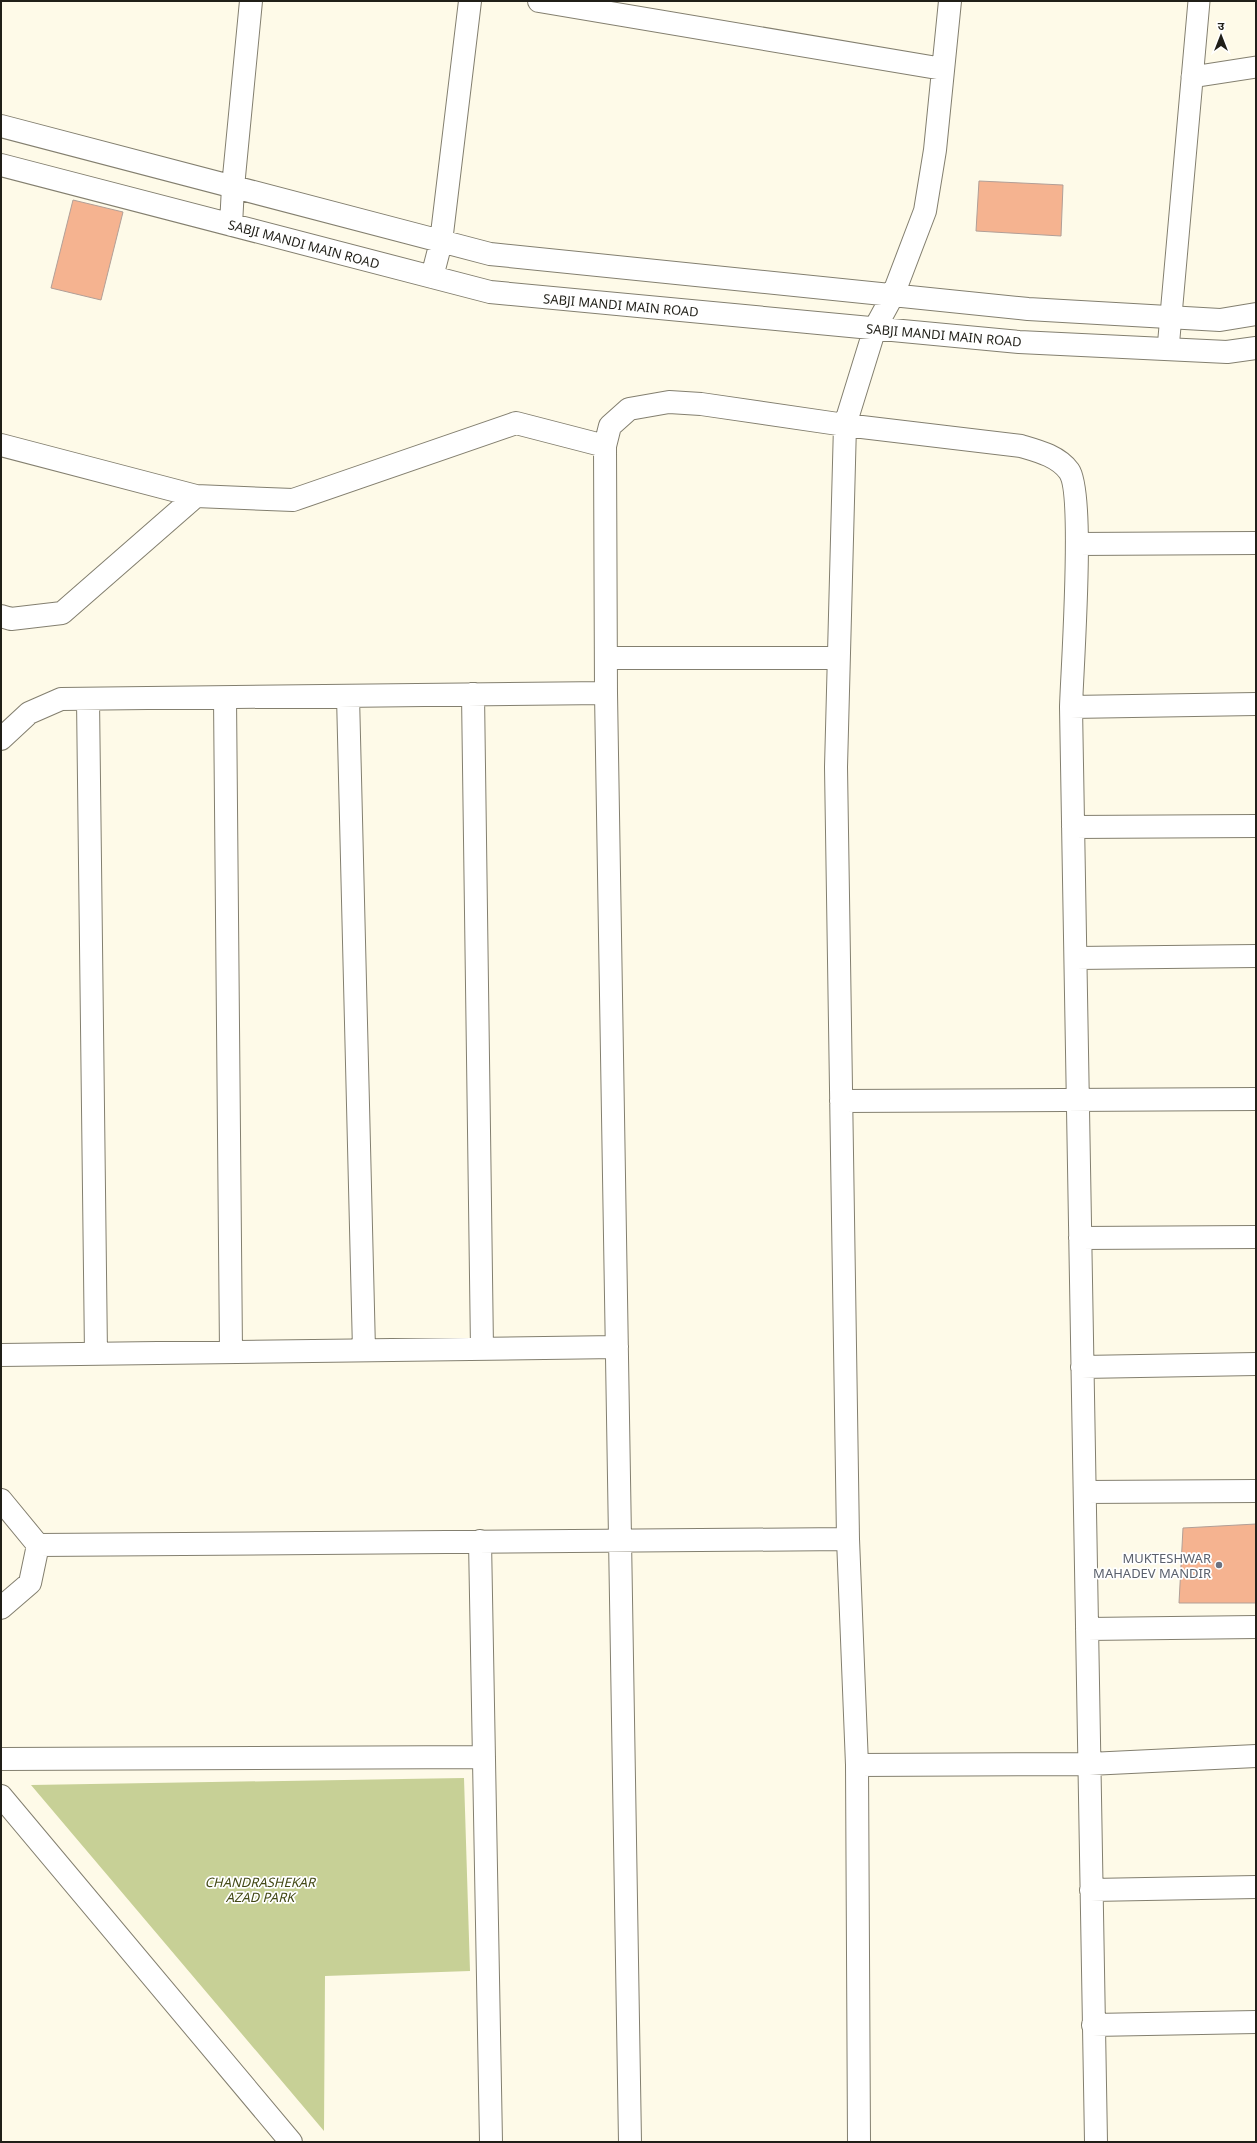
<svg xmlns="http://www.w3.org/2000/svg" width="1257" height="2143" font-family="Georgia,'Noto Sans Devanagari',serif">
<style>
.green{fill:#c7d096}
.building{fill:#f5b390;stroke:#b19f97}
.lines{fill:none;stroke-linecap:round;stroke-linejoin:round}
.lane-casing{stroke:#837f6f;stroke-width:23}
.street-casing{stroke:#837f6f;stroke-width:24}
.lane{stroke:#fff;stroke-width:21}
.street{stroke:#fff;stroke-width:22}
.worship-dot{fill:#6b7280;stroke:#fff;stroke-width:1.5}
.labels{text-anchor:middle;stroke-width:3.5;stroke-linejoin:round;paint-order:stroke}
.street-label{font-size:13px;fill:#201f18;stroke:#fff}
.worship-label{font-size:13px;fill:#5b616d;stroke:#fff;text-anchor:end}
.park-label{font-size:13px;font-style:italic;fill:#424815;stroke:#fff}
</style>
<rect width="100%" height="100%" fill="#fefae8"/>
<path class="green" d="M464,1778L470,1971L325,1976L324,2131L31,1785Z"/>
<path class="building" d="M979,181L1063,185L1061,236L976,231Z
M73,200L123,212L101,300L51,288Z
M1256,1524V1603H1179L1183,1528Z"/>
<g class="lines">
<defs>
<path id="lane" d="M1192,77L1256,67
M1168,349L1199,1"/>
<path id="street" d="M539,1L943,69
M1,126L490,254L1028,309L1220,320L1256,314
M1,165L490,292L1019,342L1227,352L1256,348
M231,225L233,187L251,1
M432,277L441,242L470,1
M1,445L196,496
M1077,544L1256,543
M1,616L11,619L62,613L196,496L293,500L516,423L605,446
M606,658H837
M473,694L482,1349
M348,696L364,1350
M225,698L231,1352
M88,699L96,1354
M1071,707L1256,704
M1,739L29,713L61,699L606,693
M1073,827L1256,826
M1076,958L1256,956
M841,1101L1256,1099
M1080,1238L1256,1237
M1,1355L617,1347
M1082,1367L1256,1364
M1085,1492L1256,1491
M1,1500L38,1545L848,1539
M480,1541L491,2142
M1,1608L30,1583L38,1545
M1087,1629L1256,1627
M1,1759L484,1757
M857,1765L1089,1764L1256,1756
M1,1796L291,2142
M1091,1890L1256,1887
M1093,2025L1256,2022
M630,2142L606,693L605,446L610,426L629,409L669,402L701,404L845,425L1021,446C1038,451 1058,456 1069,471C1085,493 1072,670 1071,707L1096,2142
M859,2142L857,1765L848,1539L836,767L845,425L875,328L893,295L925,211L935,150L950,1"/>
</defs>
<use href="#lane" class="lane-casing"/>
<use href="#street" class="street-casing"/>
<use href="#lane" class="lane"/>
<use href="#street" class="street"/>
</g>
<circle class="worship-dot" cx="1219" cy="1565" r="4"/>
<g class="labels">
<g class="street-label">
<text transform="translate(304 244) rotate(15)" y="5">SABJI MANDI MAIN ROAD</text>
<text transform="translate(621 305) rotate(5)" y="5">SABJI MANDI MAIN ROAD</text>
<text transform="translate(944 335) rotate(5)" y="5">SABJI MANDI MAIN ROAD</text>
</g>
<g class="worship-label">
<text x="1211" y="1563">MUKTESHWAR<tspan x="1211" dy="15">MAHADEV MANDIR</tspan></text>
</g>
<g class="park-label">
<text x="260" y="1887">CHANDRASHEKAR<tspan x="260" dy="15">AZAD PARK</tspan></text>
</g>
</g>
<rect width="1257" height="2143" fill="none" stroke="#201f18" stroke-width="4"/>
<g transform="translate(1221 36)" stroke="#ffffff" stroke-width="3" paint-order="stroke">
<path d="M0-3L7 15L0 10L-7 15Z" fill="#201f18"/>
<text y="-6" font-size="11" font-weight="bold" text-anchor="middle" fill="#201f18">उ</text>
</g>
</svg>
